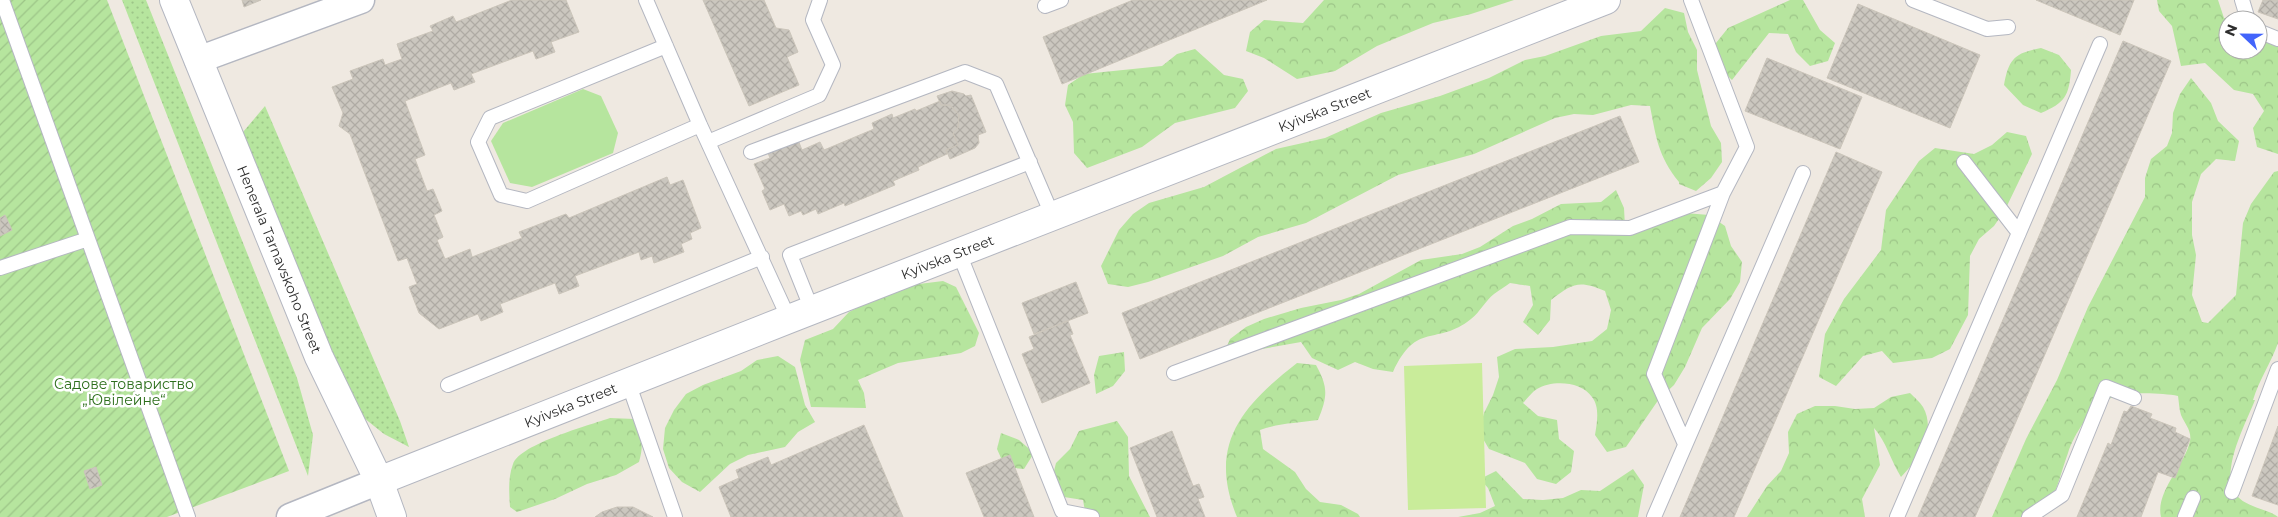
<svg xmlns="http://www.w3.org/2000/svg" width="2278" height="517" font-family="Montserrat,sans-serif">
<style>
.grass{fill:url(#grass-dots)}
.forest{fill:url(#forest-crowns)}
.park{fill:#b6e59e}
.garden{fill:url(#garden-furrows)}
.pitch{fill:#c9ec9a}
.building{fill:url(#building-cross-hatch);stroke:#cbc5ba}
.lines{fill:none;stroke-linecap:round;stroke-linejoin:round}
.lane-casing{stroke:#b4b7c1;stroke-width:16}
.street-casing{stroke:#b4b7c1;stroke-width:29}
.secondary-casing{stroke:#b4b7c1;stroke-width:30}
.lane{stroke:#fff;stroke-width:14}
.street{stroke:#fff;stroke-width:26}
.secondary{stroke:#fff;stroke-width:28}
.labels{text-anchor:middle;stroke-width:5;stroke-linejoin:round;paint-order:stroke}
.street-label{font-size:14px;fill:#2e2e2e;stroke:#fff}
.park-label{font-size:14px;fill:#2c6e1b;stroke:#fff}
</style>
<defs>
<pattern id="grass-dots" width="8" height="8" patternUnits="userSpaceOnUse" patternTransform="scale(1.25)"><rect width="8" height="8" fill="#b6e59e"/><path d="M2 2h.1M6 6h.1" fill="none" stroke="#9dc588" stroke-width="1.8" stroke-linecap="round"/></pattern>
<pattern id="forest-crowns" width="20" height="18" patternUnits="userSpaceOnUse" patternTransform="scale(1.25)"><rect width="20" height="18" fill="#b6e59e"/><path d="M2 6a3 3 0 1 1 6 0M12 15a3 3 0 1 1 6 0" fill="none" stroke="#9dc588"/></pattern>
<pattern id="garden-furrows" width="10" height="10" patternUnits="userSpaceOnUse" patternTransform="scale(1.25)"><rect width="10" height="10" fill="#b6e59e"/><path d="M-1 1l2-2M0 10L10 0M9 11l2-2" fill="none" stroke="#9dc588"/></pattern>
<pattern id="building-cross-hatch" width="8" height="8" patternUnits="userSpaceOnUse" patternTransform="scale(1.25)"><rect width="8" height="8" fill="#cbc7bf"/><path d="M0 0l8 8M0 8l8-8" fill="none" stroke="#afaba4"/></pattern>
</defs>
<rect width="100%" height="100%" fill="#efe9e1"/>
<path class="grass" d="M122,0H146L297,378L313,435L308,476Z
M265,106L400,421L409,447L384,434L364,418L343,384L243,132Z"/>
<path class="forest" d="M1324,0H1514L1471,14L1433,23L1377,46L1335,71L1297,79L1264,58L1246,51L1250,32L1264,20L1303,23Z
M1790,0H1803L1820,30L1835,43L1828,61L1810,66L1796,52L1788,34L1769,33L1732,80L1714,63L1716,43L1728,28Z
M2157,0H2218L2224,18L2247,20H2228V50H2258V26L2278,31V154L2257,147L2253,128L2264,111L2253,94L2234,90L2205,63L2181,66L2172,26L2159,11Z
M1665,8L1684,13L1688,32L1697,50V70L1711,126L1721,143L1722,162L1711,178L1696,191L1679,184V182C1658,156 1656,137 1650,106L1631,105L1593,115L1574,114L1555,118L1474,154L1398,175L1306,223L1258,237L1223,256L1148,282L1128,287L1108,284L1101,266L1119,230L1133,214L1149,203L1204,187L1276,149L1325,138L1381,113L1440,96L1489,78L1525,60L1545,56L1601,36L1641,31Z
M2041,48L2059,55L2071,70C2069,96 2065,103 2041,113L2023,105L2004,85C2009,58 2015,53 2041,48Z
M1195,49L1224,75L1243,79L1248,91L1235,108L1175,123L1142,147L1087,168L1074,153L1073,122L1065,105L1068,85L1084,74L1162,66L1177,54Z
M2191,78L2211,103L2218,121L2239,141L2235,161L2216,159L2201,174L2192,202V235L2196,255L2192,295L2202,322L2208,323L2236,295L2243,223L2251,204L2274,172L2278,171V343C2271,363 2259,380 2253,400H2255C2246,423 2218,474 2237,496C2248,508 2268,509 2278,517H2161C2155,492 2185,465 2190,441C2192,431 2185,424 2181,415C2179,409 2179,402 2178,396C2161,393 2124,391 2109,399C2091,408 2074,434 2068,453C2060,475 2056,497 2042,517H1992L2026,439L2057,380L2088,307L2145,197V178L2151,159L2167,146L2172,133L2173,113L2180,94Z
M2007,132L2026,136L2032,154L2005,210L1994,226L1979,239L1970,256L1968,315L1950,349L1932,358L1893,363L1882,351L1863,356L1836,386L1819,377L1825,334L1844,299L1881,250L1886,210L1919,161L1935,148L1974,154L1992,145Z
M1616,190L1624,208L1625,227L1649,228L1685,213L1709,215L1725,226L1731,246L1742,262L1740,282L1730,299L1702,328L1685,367L1674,385L1659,399L1626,447L1607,452L1595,435C1597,423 1600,407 1592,397C1581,381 1552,380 1537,389C1532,392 1527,399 1523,403L1538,416L1557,420L1559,439L1574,451L1571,472L1556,484L1537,479L1525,463L1489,449L1479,432L1484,413L1493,395L1499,377L1497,357L1515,349L1553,347L1592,341L1607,329L1611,310L1605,291C1579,280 1573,283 1551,300L1550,320L1538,335L1523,322L1533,305L1530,286L1510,283C1505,287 1499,290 1494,294C1485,301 1480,312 1471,319C1436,347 1417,320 1393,372L1373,369L1355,362L1338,370L1312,358L1301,342L1223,356L1230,339L1246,327L1264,319L1301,308L1341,300L1359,294L1421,260L1462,254L1480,247L1513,226L1532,219L1561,204L1601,202Z
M943,281L956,287L979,333L975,346L961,353L898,363L858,380L864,393L866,408L811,407L800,360L805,340L833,329L849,312L877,298L911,285Z
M1124,352L1125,371L1113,386L1096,394L1094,375L1099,356Z
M778,356L795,367L805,405L815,422L798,432L785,447L748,455L730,464L700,492L682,482L669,468L663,449L665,428L674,410L686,394L703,385L741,371L757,360Z
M1297,363L1316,365C1328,387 1328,396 1318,420C1298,423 1279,423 1260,430L1263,449L1295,472L1306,489L1320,502L1341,505L1358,514L1360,517H1237C1207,445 1242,406 1297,363Z
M1910,393C1914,397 1920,402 1923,407C1937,432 1918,460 1901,477C1891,461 1886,441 1874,428L1880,465L1862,499L1865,517H1747L1767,486L1781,471L1789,453L1788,432L1797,414L1815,406H1835L1855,409L1874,408L1891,397Z
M610,418L635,419C642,435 644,445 639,462L616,475L587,484L555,499L517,512L510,507C509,493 508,477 513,464C520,444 590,425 610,418Z
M1117,421L1128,437L1129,476L1150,517H1086L1083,500L1064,497L1051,483L1056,463L1070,449L1079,431Z
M1001,433L1019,440L1034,453L1024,469L1005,467L997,449Z
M1633,469L1644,485L1638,517H1458L1480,513L1495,506L1488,488L1480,479L1496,471L1523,499L1543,500L1563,498L1581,490L1600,491Z"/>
<path class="park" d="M583,89L601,96L618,133L613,153L532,187L510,183L491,141L503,123Z"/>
<path class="garden" d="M0,0H107L289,471L167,517H0Z"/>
<path class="pitch" d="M1482,363L1486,508L1408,510L1404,366Z"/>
<path class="building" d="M242,0H261L244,7Z
M512,0H566L579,32L551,42L555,52L536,59L533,51L471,74L475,82L454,90L451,83L405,101L425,155L415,159L427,191L433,189L442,211L434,215L443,237L437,240L445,259L470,249L472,257L522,238L519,232L566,214L569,218L667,177L670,185L683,180L701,228L690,233L692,239L681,244L684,252L654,263L652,256L641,260L639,252L575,276L579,286L559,294L555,283L500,304L503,312L481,321L478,314L439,329L419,313L409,287L417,284L407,258L398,261L350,134L339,126L343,113L332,87L353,79L350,71L383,59L385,65L402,59L397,44L433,31L430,26L453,16L456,22Z
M703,0H764L776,28L789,30L798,52L787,57L799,85L749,106Z
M1133,0H1267L1062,84L1043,37Z
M2036,0H2134L2120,35Z
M2263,0H2278V19L2258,12Z
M1858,4L1980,55L1950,128L1827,78Z
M2123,41L2171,61L1975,517H1918Z
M1767,58L1862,97L1840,149L1745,111Z
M952,91L964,94L966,96L971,95L986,132L978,135L979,143L975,148L950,159L946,150L958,145L953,133L958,128L959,115L950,105H941L937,96Z
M940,101L941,105H950L959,115L958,128L953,133L958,145L946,150L947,154L918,167L919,170L893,181L895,185L845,206L844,203L818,214L816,209L803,215L801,211L789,216L784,204L770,210L762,191L765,189L754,164L770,158L768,153L798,140L802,150L820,142L824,150L874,129L872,123L892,114L893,118L915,109L916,111Z
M1620,116L1639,162L1140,359L1122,313Z
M1836,152L1882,172L1734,517H1680Z
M5,215L12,230L0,236V218Z
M1076,282L1088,313L1034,334L1022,303Z
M1068,321L1073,334L1070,335L1090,383L1042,403L1022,354L1034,349L1029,337Z
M2131,406L2152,414L2150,418L2176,428L2175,432L2190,439L2175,478L2158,472L2141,517H2077L2108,443L2111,445L2124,411L2127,412Z
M864,425L903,517H731L719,487L739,478L736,470L768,457L771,465Z
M2278,426V505L2252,496Z
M1172,431L1193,486L1199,484L1204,497L1198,499L1205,517H1157L1130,448Z
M1010,455L1034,517H984L966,473Z
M96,467L102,485L90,489L84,471Z
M617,507H633L653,517H595L602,512Z"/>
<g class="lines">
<defs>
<path id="lane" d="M2,0L88,239
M646,0L700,125L789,319
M1913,0L1987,29L2008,27
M2242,0L2248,20
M1045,6L1061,0
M2258,31L2278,39
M666,46L490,118L478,142L501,195L527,201L700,125
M708,142L819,95L833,65L813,20L820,0
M751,152L965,72L996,84L1053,217
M1964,162L2019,233
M959,253L1062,511L1092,517
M0,268L88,239L188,517
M812,310L790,255L1030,162
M1174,373L1570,227L1630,228L1723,193L1747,147L1691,0
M628,382L675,517
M448,385L762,257
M1685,444L1654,374L1723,193
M2232,492L2278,369
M1654,517L1803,173
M1897,517L2100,44
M2029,517L2062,495L2106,387L2134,398
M2185,517L2193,498"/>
<path id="street" d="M198,60L361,0
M290,517L379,481"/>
<g id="secondary">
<path id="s1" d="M174,0L319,357L379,481L392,517"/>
<path id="s2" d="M379,481L789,319L1606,0"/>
</g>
</defs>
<use href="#lane" class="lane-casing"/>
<use href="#street" class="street-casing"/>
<use href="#secondary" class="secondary-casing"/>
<use href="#lane" class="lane"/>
<use href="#street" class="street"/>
<use href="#secondary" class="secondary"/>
</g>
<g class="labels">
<g class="street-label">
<text dy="5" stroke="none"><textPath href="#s2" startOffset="1016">Kyivska Street</textPath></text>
<text dy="5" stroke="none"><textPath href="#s2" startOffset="611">Kyivska Street</textPath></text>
<text dy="5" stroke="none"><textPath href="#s1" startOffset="280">Henerala Tarnavskoho Street</textPath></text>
<text dy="5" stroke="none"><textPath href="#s2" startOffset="206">Kyivska Street</textPath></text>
</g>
<g class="park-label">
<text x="124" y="389">Садове товариство<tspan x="124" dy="16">„Ювілейне“</tspan></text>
</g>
</g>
<g transform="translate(2243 35) rotate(292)"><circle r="24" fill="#ffffff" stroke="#ababab"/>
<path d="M0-4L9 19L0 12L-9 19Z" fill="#4264fb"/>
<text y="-8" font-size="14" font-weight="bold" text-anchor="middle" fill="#2e2e2e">N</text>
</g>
</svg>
